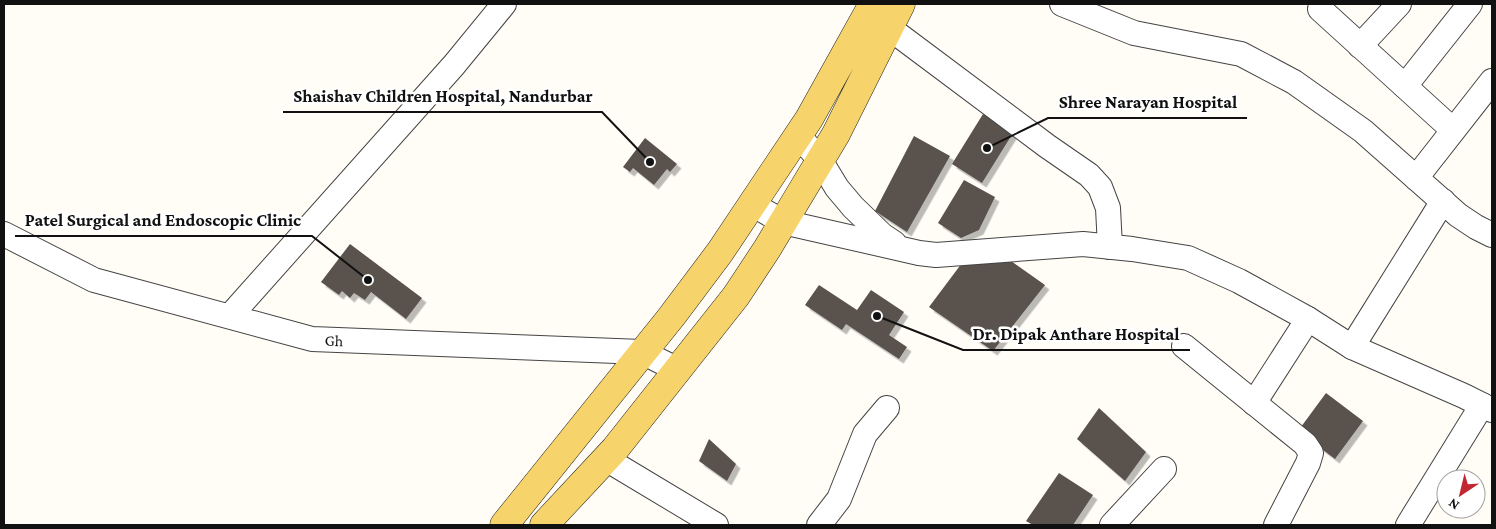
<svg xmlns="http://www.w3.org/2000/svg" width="1496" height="529" font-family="'Crimson Pro',serif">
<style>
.building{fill:#5a524d;filter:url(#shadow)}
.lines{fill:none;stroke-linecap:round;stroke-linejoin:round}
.street-casing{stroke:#444;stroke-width:26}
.primary-casing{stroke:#222;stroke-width:29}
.street{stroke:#fff;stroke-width:24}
.primary{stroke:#f7d36c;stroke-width:28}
.labels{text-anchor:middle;stroke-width:5;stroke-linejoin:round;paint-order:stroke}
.street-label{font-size:16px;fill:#111;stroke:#fff}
.leader{fill:none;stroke:#111;stroke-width:2}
.callout-dot{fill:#111;stroke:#fff;stroke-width:2}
.callout-label{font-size:18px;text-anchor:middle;font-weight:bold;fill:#111;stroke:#fff;stroke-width:5;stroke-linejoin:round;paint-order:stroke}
</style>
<defs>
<filter id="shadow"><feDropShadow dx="4.5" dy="4.5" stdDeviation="0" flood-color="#0004"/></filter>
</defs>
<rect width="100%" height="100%" fill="#fffdf5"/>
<path class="building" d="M983,114L1013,133L982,183L952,164Z
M914,136L950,156L907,232L875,211Z
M645,138L677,164L670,172L667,169L654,185L633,168L630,172L623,167Z
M964,180L995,197L979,230L961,238L938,223Z
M350,244L422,298L406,319L371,292L365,300L354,293L350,298L342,291L339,295L321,282Z
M1011,261L1045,285L993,351L929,307L962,263Z
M819,285L857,310L871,290L904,312L889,335L907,347L899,359L846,324L842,330L805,305Z
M1326,393L1363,421L1335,459L1298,431Z
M1099,408L1146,452L1125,481L1077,439Z
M709,439L736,464L727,481L699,461Z
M1059,473L1093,495L1073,525H1033L1026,521Z"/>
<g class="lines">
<defs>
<g id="street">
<path d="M1062,4L1134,33L1241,54L1294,82L1363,131L1458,215L1476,227L1492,235"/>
<path d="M1320,9L1453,130"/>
<path d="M888,27L1047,146L1089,175L1100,187L1108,208L1110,247"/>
<path d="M1360,46L1399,4"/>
<path d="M1405,86L1470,4"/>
<path d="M798,135L820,160L837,188L853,207L882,235L894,243"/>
<path d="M1416,178L1492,81"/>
<path d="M752,204L783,222L919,253L936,255L1083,244L1132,249L1188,258L1239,281L1308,319L1352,347L1464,396L1492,410"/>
<path id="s1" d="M4,234L94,280L312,339L642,352L678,370"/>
<path d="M230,316L454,65L504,4"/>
<path d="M1184,346L1305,444L1311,453L1308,463L1276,525"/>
<path d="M1352,347L1443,201"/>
<path d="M1254,403L1308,319"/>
<path d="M606,459L716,525"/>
<path d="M819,525L839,499L865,434L887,408"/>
<path d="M1112,525L1164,469"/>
<path d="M1408,525L1482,405"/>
</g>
<path id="primary" d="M504,525L672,316L720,252L809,119L873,4
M544,525L615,449L736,296L767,249L836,134L901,4"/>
</defs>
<use href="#street" class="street-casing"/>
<use href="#primary" class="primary-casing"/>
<use href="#street" class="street"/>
<use href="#primary" class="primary"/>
</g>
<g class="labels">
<g class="street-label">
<text dy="6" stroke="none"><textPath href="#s1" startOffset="349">Gh</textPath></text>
</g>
</g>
<path class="leader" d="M650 162L602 112H283M987 148L1048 118H1247M368 280L312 236H15M877 316L963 350H1190"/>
<g class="callout-dot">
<circle cx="650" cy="162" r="5"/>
<circle cx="987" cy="148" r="5"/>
<circle cx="368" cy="280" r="5"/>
<circle cx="877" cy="316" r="5"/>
</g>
<g class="callout-label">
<text x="443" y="102">Shaishav Children Hospital, Nandurbar</text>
<text x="1148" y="108">Shree Narayan Hospital</text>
<text x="163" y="226">Patel Surgical and Endoscopic Clinic</text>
<text x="1076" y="340">Dr. Dipak Anthare Hospital</text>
</g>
<rect width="1496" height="529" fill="none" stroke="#111111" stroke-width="10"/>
<g transform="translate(1461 494) rotate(215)"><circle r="24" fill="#ffffff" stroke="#a0a0a0"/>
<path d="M0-4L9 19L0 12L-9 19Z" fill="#c22831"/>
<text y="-8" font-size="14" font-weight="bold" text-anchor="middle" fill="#111111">N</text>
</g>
</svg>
